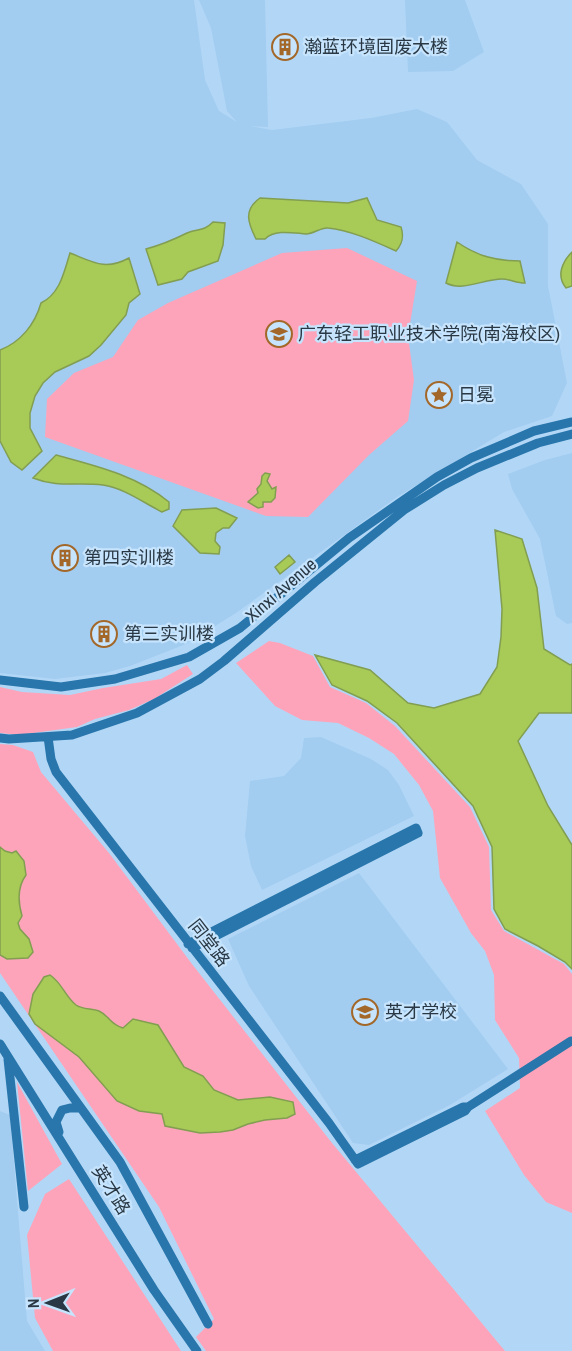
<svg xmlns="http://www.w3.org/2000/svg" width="572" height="1351" font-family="'Archivo Narrow','Noto Sans SC',sans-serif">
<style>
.built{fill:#a2ccf0}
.green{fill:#fea4ba}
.water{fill:#a8ca57;stroke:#829e51;stroke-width:1.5}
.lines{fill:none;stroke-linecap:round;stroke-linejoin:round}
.secondary{stroke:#2876ac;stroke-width:9}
.labels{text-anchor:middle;stroke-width:4.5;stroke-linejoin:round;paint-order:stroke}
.poi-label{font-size:18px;fill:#293844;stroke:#c6e4fd;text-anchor:start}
.street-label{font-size:18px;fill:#293844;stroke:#c6e4fd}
</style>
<rect width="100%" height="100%" fill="#b2d7f6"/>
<path class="built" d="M0,0H194L205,80L219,111L237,122L227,111L211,28L199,0H265L268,127L250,126L272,130L371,118L417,109L447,122L477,160L521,184L548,224V286L567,383L552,416L504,432L397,497L236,613L186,644L130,666L105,673L55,679L0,673Z
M405,0H465L484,52L453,71L408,72Z
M572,453V623L567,624L556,616L540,539L512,489L508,474L545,460Z
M321,737L371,759L388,770L399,785L414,816L262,890L251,866L245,836L250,781L284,776L301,758L304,738Z
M359,873L508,1069L450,1105L369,1145L353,1143L249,986L228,939Z
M0,1111L10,1115L27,1321L45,1351H0Z"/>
<path class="green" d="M347,248L417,281L408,336L414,380L408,421L369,455L308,517L266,516L45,437L47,399L74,373L113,357L138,320L168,303L282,253Z
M269,641L280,643L313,656L330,687L366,703L395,726L470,807L489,847L491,910L504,931L564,964L572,974V1213L546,1202L524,1175L485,1111L520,1088L519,1058L495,1020L494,975L485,951L471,933L440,878L433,811L419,785L394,754L369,738L338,723L302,720L275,706L236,663Z
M187,665L193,674L154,699L129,710L95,719L77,727L19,735L0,733V687L22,692L70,695L103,688L161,679Z
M0,744L13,745L33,752L41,772L109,853L192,964L332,1143L505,1351H206L196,1337L214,1319L159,1207L0,973Z
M17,1082L62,1164L28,1191Z
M69,1179L181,1351H53L35,1318L27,1235L45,1194Z"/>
<path class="water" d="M260,198L348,203L367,198L377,220L401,227C404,236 403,243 396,251C376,242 350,230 328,228C321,227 314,234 306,234C293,233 275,229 265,239H256C248,223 243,210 260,198Z
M213,222L225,223L223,245L218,261L188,272L182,279L158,285L146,249C161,245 173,240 187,233C199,228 203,232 213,222Z
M457,242C477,256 496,261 520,261L525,283C516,283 510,279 502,279C483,279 463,292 446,283Z
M572,252V286L566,288C556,276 562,262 572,252Z
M70,253C93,262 105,271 129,258L140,294L129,303L126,315L101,345L89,356L55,372L43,383L35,396L30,413V428L42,451L22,470L11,462L0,441V350C21,342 35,324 41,303C60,294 64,272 70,253Z
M56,455C96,466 136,475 169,502V509L162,512C144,503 124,488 103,485C77,482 58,488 33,478Z
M265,473L270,474L267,481L272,489L276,487L275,498L271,502H263V507L258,508L248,502L258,493L257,489L261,484L262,476Z
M216,508L237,518L229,528H223L216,533L215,541L220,547L219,554L200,553L173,526L182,510Z
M495,530L522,539L537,588L544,649L570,665L572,664V713H539L518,741L548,806L572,845V969L565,962L538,946L505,929L494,909L492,847L473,806L397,723L367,701L332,685L315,655L370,670L408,703L434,708L480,694L497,667L501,637L502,609Z
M289,555L295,562L280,574L275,567Z
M0,847L5,851L12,853L16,851L24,861L26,875C17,887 18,902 22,916L18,923L20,929L29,939L33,952L28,958L7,959L0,955Z
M50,975C62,983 65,996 76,1005C83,1010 92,1008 99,1011C110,1016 109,1024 123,1028L133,1019L158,1025L184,1067L203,1076L214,1090L238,1100L270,1097L293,1102L295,1114L287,1118L265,1120L248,1124L233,1130L220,1132L200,1133L165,1126L162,1114L139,1111L117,1101L79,1057L35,1024L29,1014L33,994L44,977Z"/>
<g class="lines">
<path class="secondary" d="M0,680L61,687L115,679L189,657L240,628L349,538L437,477L471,458L534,431L572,422
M48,737L51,759L56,772L329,1123L358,1164L465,1111L468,1107H463L355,1160
M0,738L9,739L72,735L137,713L200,679L224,661L315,582L404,510L444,485L477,468L538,443L572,434
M188,944L416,828L418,833L192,948
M0,996L120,1162L208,1324
M0,1044L154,1290L197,1351
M8,1059L24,1207
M468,1107L571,1041
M59,1132L56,1122L62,1110L70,1108H80"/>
</g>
<defs>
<symbol id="building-ring" viewBox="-11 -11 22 22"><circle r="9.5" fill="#c6e4fd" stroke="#a36829" stroke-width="1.5"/><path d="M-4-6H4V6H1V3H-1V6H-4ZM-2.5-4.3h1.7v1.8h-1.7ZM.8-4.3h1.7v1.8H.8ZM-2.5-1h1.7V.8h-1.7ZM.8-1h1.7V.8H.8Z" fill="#a36829"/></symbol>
<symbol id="university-ring" viewBox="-11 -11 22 22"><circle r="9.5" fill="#c6e4fd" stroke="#a36829" stroke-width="1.5"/><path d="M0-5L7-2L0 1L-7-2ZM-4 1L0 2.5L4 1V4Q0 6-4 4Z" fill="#a36829"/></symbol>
<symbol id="sight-ring" viewBox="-11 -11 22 22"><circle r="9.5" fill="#c6e4fd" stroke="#a36829" stroke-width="1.5"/><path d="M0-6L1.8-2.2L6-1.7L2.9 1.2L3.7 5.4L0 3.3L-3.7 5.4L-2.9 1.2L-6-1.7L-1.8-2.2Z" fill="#a36829"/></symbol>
<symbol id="school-ring" viewBox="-11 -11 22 22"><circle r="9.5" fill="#c6e4fd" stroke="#a36829" stroke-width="1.5"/><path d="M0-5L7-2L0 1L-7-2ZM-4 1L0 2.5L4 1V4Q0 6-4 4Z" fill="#a36829"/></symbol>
</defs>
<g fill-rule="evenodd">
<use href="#building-ring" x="270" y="32" width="30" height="30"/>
<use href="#university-ring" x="264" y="319" width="30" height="30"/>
<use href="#sight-ring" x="424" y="380" width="30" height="30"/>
<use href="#building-ring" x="50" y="543" width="30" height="30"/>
<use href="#building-ring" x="89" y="619" width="30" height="30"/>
<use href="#school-ring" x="350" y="997" width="30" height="30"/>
</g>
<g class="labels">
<g class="poi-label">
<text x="304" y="53">瀚蓝环境固废大楼</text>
<text x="298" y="340">广东轻工职业技术学院(南海校区)</text>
<text x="458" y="401">日冕</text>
<text x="84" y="564">第四实训楼</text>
<text x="124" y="640">第三实训楼</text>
<text x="385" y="1018">英才学校</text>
</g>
<g class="street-label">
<text transform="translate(281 590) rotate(-41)" y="6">Xinxi Avenue</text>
<text transform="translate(209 943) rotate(52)" y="6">同堂路</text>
<text transform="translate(111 1190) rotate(58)" y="6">英才路</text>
</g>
</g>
<g transform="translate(48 1303) rotate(269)" stroke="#c6e4fd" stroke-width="4.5" paint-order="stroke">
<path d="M0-4.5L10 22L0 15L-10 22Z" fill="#293844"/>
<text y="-9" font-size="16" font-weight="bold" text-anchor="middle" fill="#293844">N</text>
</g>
</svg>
